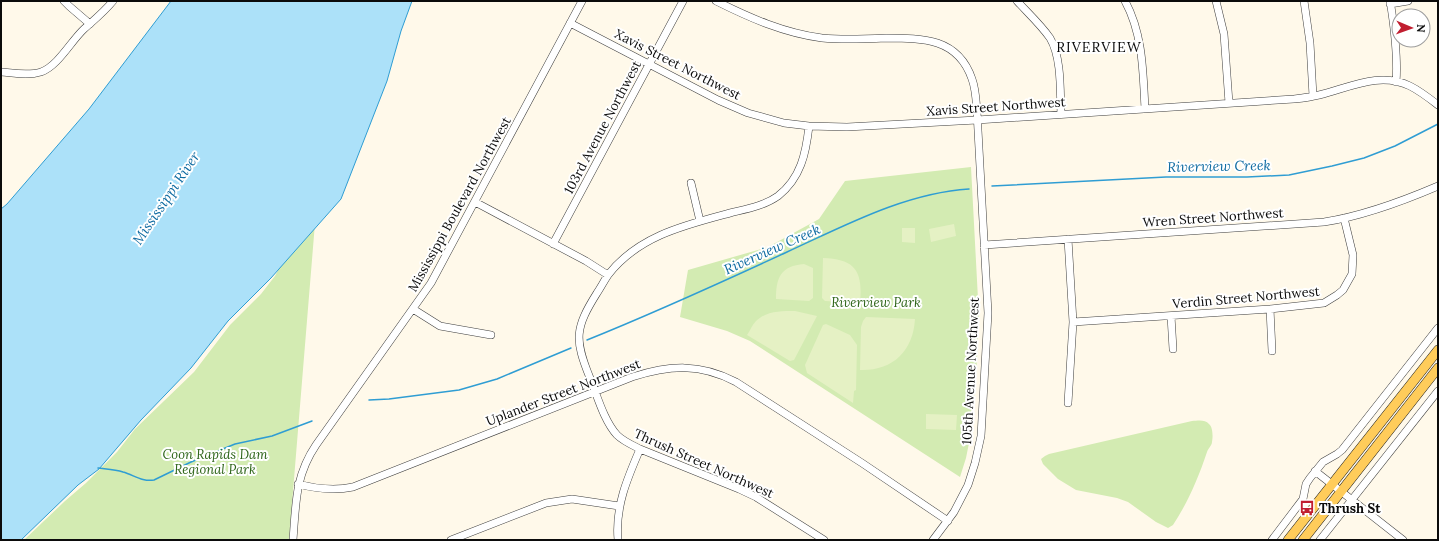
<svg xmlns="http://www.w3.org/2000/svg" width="1439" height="541" font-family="Lora,serif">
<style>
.green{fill:#d3ebb2}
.pitch{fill:#e5f1c4}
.water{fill:#ace1f9;stroke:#2f9dd3}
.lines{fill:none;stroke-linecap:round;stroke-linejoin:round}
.stream{stroke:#2f9dd3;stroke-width:1.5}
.minor-casing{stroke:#3e3e3e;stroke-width:8}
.major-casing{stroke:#1c1c1c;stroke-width:10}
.minor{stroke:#fff;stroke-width:7}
.major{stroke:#ffcc5a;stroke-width:9}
.labels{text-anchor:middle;stroke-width:4;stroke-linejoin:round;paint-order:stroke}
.street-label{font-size:13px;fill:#0b0b0b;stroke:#fff}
.park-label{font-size:13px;font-style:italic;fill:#2e6519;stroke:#fff}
.poi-label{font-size:13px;font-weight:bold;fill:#0b0b0b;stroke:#fff;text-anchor:start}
.neighbourhood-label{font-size:14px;letter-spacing:1px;fill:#0b0b0b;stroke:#fff}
.water-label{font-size:14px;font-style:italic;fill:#106ca2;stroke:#fff}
</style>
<rect width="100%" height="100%" fill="#fff9ea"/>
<path class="green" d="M971,167L979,318L976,378L970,438L966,458L960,477L750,341L727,331L680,317L688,270L768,247L819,219L845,181Z
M316,211L289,540H24L65,501L86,483L117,452L135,429L194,372L230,325L261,294L275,276L295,237Z
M1192,421C1197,421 1205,419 1209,424C1213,427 1213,437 1212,442C1212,445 1208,449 1207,452C1198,479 1188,502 1173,525L1168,528L1156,522L1128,502L1117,498L1076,490L1058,479L1043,464L1041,459L1045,456L1049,454Z"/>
<path class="pitch" d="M954,224L956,236L931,242L929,229Z
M902,228H915V243L902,242Z
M823,258C856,259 863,272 860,303L825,301L822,298Z
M804,264L813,268V298L809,301L776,299C776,277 781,266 804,264Z
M795,311L817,316L794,360L790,361L747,335C750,331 752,325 756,321C766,311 781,311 795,311Z
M866,317L915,319C913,352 892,371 860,370L861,327L863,321Z
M826,324L850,335L857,345L856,390L854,391L853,403L807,373L805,365L823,325Z
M926,414L957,415L956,430L926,429Z"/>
<path class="water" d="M171,1H412L401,31L387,81L341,199L271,278L228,321L191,368L141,420L99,469L78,485L21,540H1V209L7,204L89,109Z"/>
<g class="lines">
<path class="stream" d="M992,186L1166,177H1247L1289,175L1332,166L1364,158L1395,146L1438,124
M587,340C654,313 720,283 787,252C844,226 905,193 969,189
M369,400L389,399L459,390L497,379L571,348
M98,468C106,469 115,469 123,472C134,475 142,482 154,480L191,462L235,444L272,436L312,421"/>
<defs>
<path id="minor" d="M64,1L69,6L90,24
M716,1C750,18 784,33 822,38C843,40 865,39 886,38C923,38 958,38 972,79C976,90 976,101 977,112L988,313L981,436L975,463L968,485L954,512L933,540
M1017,1C1028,13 1041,25 1050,38C1062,58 1060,92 1061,114
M1125,1C1143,34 1143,72 1145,109
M1216,1L1224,34L1229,103
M1304,1L1310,43L1313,96
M1390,1C1394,23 1398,60 1396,82
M1390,4L1408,1
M570,23L718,100L748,113L784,123L809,126L847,127L977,120L1294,99C1303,98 1311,97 1319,95C1349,88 1379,71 1410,86C1420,91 1429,98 1438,105
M1,72C14,73 28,76 41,72C58,66 71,41 84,29C94,20 104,12 113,1
M809,126C806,153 801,178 778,196C764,206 746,209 730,213C685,225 638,236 608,275C604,281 601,287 597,293C575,328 574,339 590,378C597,395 604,421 617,435C623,441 632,445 640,449L739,489L756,497L824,540
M691,183L700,221
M475,202L586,261L608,275
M1068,239L1073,322L1068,403
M553,244L683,1
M984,245L1324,222C1363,216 1403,201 1438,186
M413,309L440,326L491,335
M1270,309L1272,351
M1171,316L1173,349
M1073,322L1270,309L1324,303L1337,295L1343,290L1352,274L1353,255L1344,218
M1315,471L1403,540
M298,484C317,489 334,491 353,487L632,377C670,365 700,363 736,382L862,463L948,521
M293,540C296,503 295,476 316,445L431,283L582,1
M451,540L546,503L572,499L619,506
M618,540C615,507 627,479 640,449
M1272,540L1303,499L1306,484L1310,478L1323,462L1337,454L1342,450L1438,328
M1320,540L1438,391"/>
<path id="major" d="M1288,540L1438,350
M1303,540L1438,368"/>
</defs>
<use href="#minor" class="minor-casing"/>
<use href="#major" class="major-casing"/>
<use href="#minor" class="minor"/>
<use href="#major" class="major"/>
</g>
<defs>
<symbol id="bus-bare" viewBox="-9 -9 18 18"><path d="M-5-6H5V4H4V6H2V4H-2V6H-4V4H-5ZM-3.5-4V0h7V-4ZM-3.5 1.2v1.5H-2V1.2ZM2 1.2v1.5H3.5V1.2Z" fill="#c11e30" stroke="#fff" stroke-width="2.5" paint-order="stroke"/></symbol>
</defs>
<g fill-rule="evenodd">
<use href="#bus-bare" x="1296" y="497" width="22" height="22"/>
</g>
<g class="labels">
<g class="street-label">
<text transform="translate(678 64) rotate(27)" y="5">Xavis Street Northwest</text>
<text transform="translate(996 106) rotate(-4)" y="5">Xavis Street Northwest</text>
<text transform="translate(602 127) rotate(-62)" y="5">103rd Avenue Northwest</text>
<text transform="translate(459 204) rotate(-61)" y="5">Mississippi Boulevard Northwest</text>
<text transform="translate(1213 217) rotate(-4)" y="5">Wren Street Northwest</text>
<text transform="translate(1246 297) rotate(-5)" y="5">Verdin Street Northwest</text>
<text transform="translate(970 371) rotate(-87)" y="5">105th Avenue Northwest</text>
<text transform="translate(563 392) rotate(-21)" y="5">Uplander Street Northwest</text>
<text transform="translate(704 463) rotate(24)" y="5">Thrush Street Northwest</text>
</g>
<g class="park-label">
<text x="876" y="307">Riverview Park</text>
<text x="215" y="459">Coon Rapids Dam<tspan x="215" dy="15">Regional Park</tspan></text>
</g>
<g class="poi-label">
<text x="1319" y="513">Thrush St</text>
</g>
<g class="neighbourhood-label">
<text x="1099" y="52">RIVERVIEW</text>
</g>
<g class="water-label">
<text transform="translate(1219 166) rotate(-1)" y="5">Riverview Creek</text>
<text transform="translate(166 198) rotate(-56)" y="5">Mississippi River</text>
<text transform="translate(772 249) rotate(-24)" y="5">Riverview Creek</text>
</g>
</g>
<rect width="1439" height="541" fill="none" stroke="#0b0b0b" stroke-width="4"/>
<g transform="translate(1411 28) rotate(92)"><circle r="19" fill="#ffffff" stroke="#9d9d9d"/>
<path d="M0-3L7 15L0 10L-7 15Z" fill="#c11e30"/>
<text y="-6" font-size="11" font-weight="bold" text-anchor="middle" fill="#0b0b0b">N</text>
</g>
</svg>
